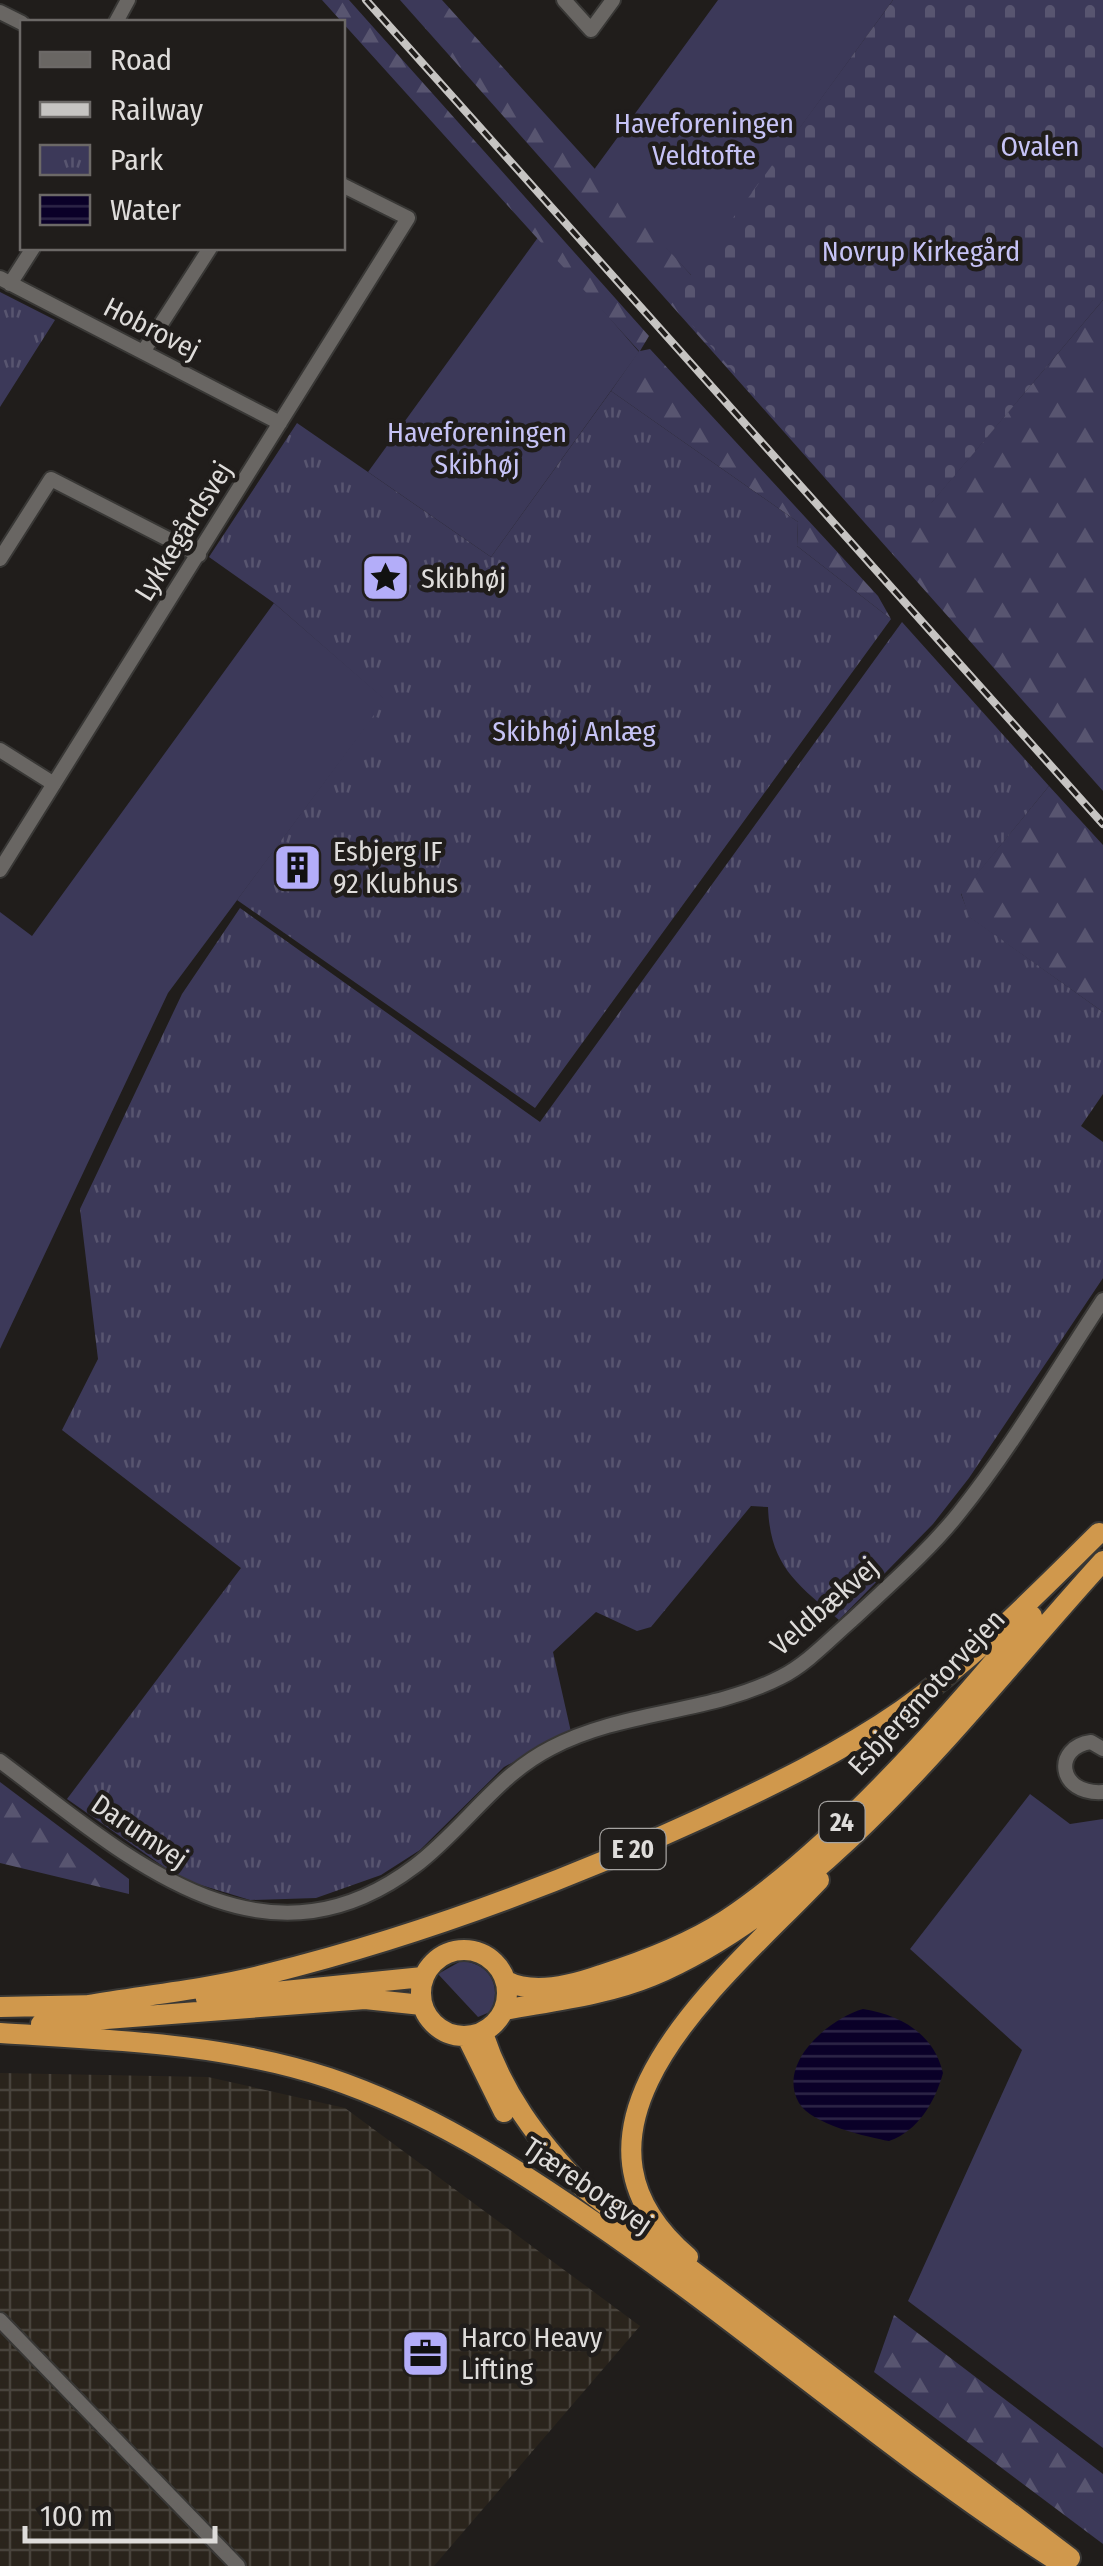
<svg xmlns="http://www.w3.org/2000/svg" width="1103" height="2566" font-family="'Fira Sans Condensed',sans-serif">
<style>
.industrial{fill:url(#industrial-grid)}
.green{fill:#3c3959}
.forest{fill:url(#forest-firs)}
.cemetery{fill:url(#cemetery-stones)}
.park{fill:url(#park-tufts)}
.water{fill:url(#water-rules)}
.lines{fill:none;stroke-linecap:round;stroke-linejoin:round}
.minor-casing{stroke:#383735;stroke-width:18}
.highway-casing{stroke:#383735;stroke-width:24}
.minor{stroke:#696663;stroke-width:14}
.highway{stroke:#d0984c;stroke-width:20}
.rail-casing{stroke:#c6c4c2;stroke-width:8}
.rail{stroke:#201d1b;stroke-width:4;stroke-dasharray:11;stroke-linecap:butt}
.labels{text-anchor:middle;stroke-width:9;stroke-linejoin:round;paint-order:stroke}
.shield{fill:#201d1b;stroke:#a5a3a1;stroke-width:2.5}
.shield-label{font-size:25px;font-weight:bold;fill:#dedcda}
.park-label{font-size:28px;fill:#c6c3f6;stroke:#201d1b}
.street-label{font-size:28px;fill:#dedcda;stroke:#201d1b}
.poi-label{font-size:28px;fill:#dedcda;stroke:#201d1b;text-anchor:start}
</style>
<defs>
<pattern id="industrial-grid" width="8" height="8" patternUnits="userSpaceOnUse" patternTransform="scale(2.5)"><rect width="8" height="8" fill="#2a241c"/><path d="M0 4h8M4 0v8" fill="none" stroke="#48433c"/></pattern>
<pattern id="forest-firs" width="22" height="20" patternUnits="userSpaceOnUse" patternTransform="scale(2.5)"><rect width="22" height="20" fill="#3c3959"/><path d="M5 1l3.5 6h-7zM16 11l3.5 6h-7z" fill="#585570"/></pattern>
<pattern id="cemetery-stones" width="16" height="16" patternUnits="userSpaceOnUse" patternTransform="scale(2.5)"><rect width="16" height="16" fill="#3c3959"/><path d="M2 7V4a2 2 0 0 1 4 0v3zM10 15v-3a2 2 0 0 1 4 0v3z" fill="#585570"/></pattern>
<pattern id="park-tufts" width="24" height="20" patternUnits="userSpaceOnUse" patternTransform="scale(2.5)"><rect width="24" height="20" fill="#3c3959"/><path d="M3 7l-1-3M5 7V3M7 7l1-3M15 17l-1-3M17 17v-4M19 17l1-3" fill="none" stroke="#585570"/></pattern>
<pattern id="water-rules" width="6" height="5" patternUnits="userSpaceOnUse" patternTransform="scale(2.5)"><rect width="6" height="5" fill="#0a0028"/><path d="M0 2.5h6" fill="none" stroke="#2d2547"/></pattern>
</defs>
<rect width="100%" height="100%" fill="#201d1b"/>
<path class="industrial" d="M0,2073L208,2077L345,2108L640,2326L434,2566H0Z"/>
<path class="green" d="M718,0H893L692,276L593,171Z
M539,236L639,352L491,557L368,472Z
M274,603L386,700L168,993L0,1349V912L32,936Z
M1030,1794L1070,1824L1103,1819V2448L908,2301L1022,2050L910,1949Z
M461,1961C490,1963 503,1987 490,2012L478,2017L438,1974Z"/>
<path class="forest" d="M322,0H349L649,336L640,351L650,349L878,596L891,619L797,546L798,522L611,391L639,351Z
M400,0H442L691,275L799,128L931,503L1103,300V791Z
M1049,786L1103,845V1012L969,917L961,893Z
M0,1782L129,1879V1894L0,1863Z
M894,2315L1103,2474V2544L874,2372Z"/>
<path class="cemetery" d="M893,0H1103V300L891,551L672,302Z"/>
<path class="park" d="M0,292L55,320L0,407Z
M611,391L798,522L797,546L891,619L535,1108L237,900L385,700L274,603L209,557L297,423L491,557Z
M902,622L1049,786L961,894L970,917L1103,1012V1094L1081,1126L1103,1142V1278L969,1478L933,1524L839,1620C797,1584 770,1566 768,1507L751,1506L651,1627L637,1631L596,1612L553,1652L571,1732L504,1767L420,1850L381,1875L316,1898L250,1900L181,1879L67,1799L241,1568L62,1430L98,1359L80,1209L182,994L240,908L540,1122Z"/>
<path class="water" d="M863,2009C901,2015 934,2034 943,2073C935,2102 918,2131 889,2141C867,2137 811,2124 799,2103C776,2063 830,2018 863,2009Z"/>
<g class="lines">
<defs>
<path id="minor" d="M564,0L591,30L613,0
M0,12L22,23
M116,22L128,0
M0,278L280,423
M10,284L33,248
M143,352L210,248
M0,559L51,479L199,555
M0,750L54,784
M0,870L408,218L342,185
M1103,1749L1091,1742C1053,1747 1057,1795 1103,1792
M0,1761C122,1852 259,1984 415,1866C464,1829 496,1776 551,1748C623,1710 709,1714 781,1677C807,1664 830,1639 852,1620C888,1586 928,1552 959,1513C1012,1447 1056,1371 1103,1300
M0,2320L238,2566"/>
<path id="highway" d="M421 1993a43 43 0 1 1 86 0a43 43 0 1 1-86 0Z
M506,1981C533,1995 573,1985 601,1975C645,1961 687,1945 726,1920C832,1849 950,1716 1032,1616
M206,1999L423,1977
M88,2005C147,1995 209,1989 267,1974C416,1937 563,1882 702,1818C771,1786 840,1753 902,1710C975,1658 1036,1595 1099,1533
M0,2007L98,2005
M504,2010C553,2001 606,1995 652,1976C830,1901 975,1701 1103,1561
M41,2024L365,1999L422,2005
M0,2033C111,2040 223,2043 329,2078C427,2111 510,2164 594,2222C754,2332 901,2462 1065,2566
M483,2033C502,2093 538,2140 581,2186L1070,2558
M467,2037L504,2112
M688,2257C535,2127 730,1974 819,1880"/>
</defs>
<use href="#minor" class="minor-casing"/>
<use href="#highway" class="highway-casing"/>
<use href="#minor" class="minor"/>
<use href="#highway" class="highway"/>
<defs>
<path id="rail" d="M366,0L1103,824"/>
</defs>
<use href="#rail" class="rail-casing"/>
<use href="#rail" class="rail"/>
</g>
<defs>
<symbol id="sight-square" viewBox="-11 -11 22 22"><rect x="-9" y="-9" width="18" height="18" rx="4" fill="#b3adf9" stroke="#201d1b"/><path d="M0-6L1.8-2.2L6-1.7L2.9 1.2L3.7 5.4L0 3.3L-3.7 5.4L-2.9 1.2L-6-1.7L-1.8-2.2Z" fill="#111"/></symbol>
<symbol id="building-square" viewBox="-11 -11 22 22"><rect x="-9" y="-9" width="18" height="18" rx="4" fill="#b3adf9" stroke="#201d1b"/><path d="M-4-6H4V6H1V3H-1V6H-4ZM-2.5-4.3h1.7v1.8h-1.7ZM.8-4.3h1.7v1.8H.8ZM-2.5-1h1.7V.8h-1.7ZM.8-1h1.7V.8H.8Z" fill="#111"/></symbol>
<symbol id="office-square" viewBox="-11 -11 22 22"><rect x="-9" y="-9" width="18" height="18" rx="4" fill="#b3adf9" stroke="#201d1b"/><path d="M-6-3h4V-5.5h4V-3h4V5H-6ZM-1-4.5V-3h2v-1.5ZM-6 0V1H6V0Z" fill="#111"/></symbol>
</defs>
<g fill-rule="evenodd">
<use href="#sight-square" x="358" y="550" width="55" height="55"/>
<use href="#building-square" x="270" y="840" width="55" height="55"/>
<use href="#office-square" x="398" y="2326" width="55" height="55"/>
</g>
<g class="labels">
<g class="shield">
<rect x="819.5" y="1802" width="45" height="40" rx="8"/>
<rect x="600.5" y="1829" width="65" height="40" rx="8"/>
</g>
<g class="shield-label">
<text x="842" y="1831">24</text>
<text x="633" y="1858">E 20</text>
</g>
<g class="park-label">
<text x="704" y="133">Haveforeningen<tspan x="704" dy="32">Veldtofte</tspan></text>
<text x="1040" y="156">Ovalen</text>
<text x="921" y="261">Novrup Kirkegård</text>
<text x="477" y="442">Haveforeningen<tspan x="477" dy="32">Skibhøj</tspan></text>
<text x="574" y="741">Skibhøj Anlæg</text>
</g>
<g class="street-label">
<text transform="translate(152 328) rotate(27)" y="10">Hobrovej</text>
<text transform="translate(183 531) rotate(-58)" y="10">Lykkegårdsvej</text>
<text transform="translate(824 1606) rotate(-41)" y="10">Veldbækvej</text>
<text transform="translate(926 1692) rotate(-47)" y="10">Esbjergmotorvejen</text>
<text transform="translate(140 1831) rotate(34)" y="10">Darumvej</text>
<text transform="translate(588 2185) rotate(34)" y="10">Tjæreborgvej</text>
</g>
<g class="poi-label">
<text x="421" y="588">Skibhøj</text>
<text x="333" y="861">Esbjerg IF<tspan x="333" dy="32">92 Klubhus</tspan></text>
<text x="461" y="2347">Harco Heavy<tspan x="461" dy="32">Lifting</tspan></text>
</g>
</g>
<rect x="20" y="20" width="325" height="230" fill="#201d1b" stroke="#6c6967" stroke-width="2.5"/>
<rect x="40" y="52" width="50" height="15" fill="#696663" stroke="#6c6967" stroke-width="2.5"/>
<text x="110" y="70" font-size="30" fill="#dedcda">Road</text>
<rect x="40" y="102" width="50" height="15" fill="#c6c4c2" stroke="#6c6967" stroke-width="2.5"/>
<text x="110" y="120" font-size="30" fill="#dedcda">Railway</text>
<rect x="40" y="145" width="50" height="30" fill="url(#park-tufts)" stroke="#6c6967" stroke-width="2.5"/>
<text x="110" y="170" font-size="30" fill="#dedcda">Park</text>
<rect x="40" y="195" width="50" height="30" fill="url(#water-rules)" stroke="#6c6967" stroke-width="2.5"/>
<text x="110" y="220" font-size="30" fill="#dedcda">Water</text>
<path d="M25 2526v15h190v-15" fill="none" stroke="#dedcda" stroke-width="5"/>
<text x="40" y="2526" font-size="30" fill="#dedcda" stroke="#201d1b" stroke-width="8" paint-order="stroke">100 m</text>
</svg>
